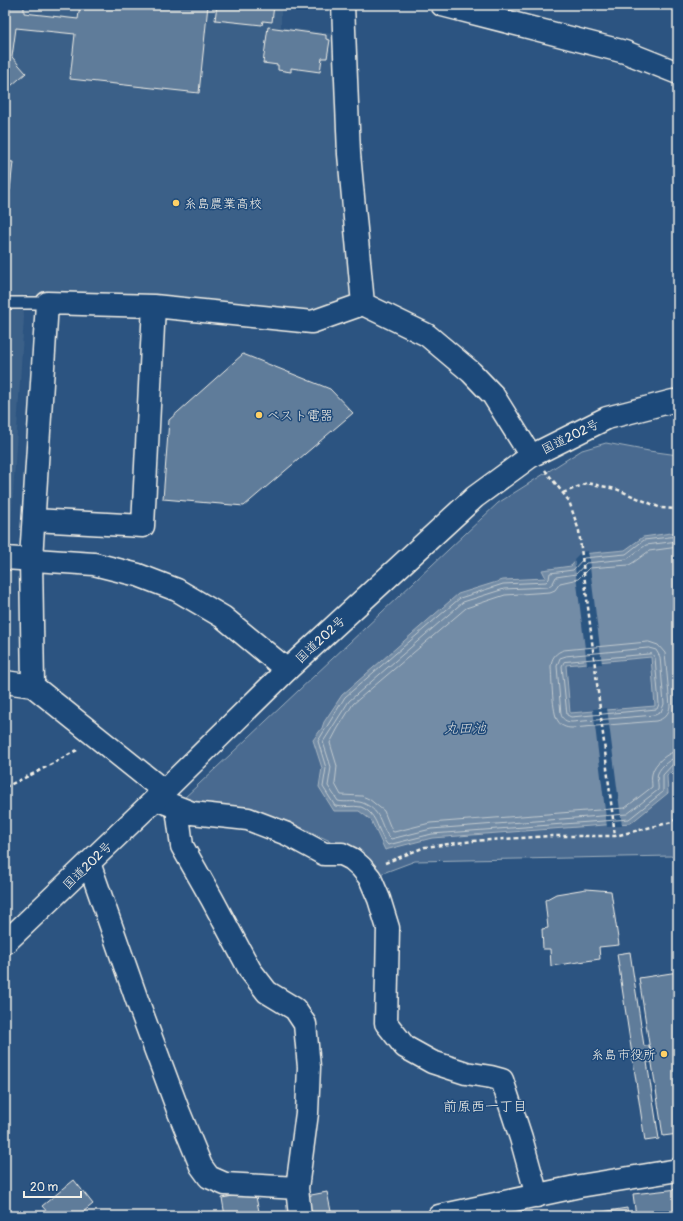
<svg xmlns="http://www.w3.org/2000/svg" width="683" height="1221" font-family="Pangolin,'Klee One',sans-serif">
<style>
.built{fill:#3b6088}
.green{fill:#496b90;stroke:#9eaebc}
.water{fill:#738ca6;stroke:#a7b4c0;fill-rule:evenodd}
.pier{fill:#2c5481}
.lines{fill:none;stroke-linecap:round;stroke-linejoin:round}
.shore{stroke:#c0c9ce;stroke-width:1}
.building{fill:#5e7b9a;stroke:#f4f1e8}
.service-casing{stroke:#f4f1e8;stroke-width:14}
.minor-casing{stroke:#f4f1e8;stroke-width:25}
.tertiary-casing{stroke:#f4f1e8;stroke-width:25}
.primary-casing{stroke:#f4f1e8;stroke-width:25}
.trunk-casing{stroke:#f4f1e8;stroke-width:25}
.path{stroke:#f4f1e8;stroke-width:2.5;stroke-dasharray:4 3;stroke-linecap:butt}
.service{stroke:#1f4a7a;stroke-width:11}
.minor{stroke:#1f4a7a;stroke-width:22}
.tertiary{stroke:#1f4a7a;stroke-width:22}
.primary{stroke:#1f4a7a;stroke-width:22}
.trunk{stroke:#1f4a7a;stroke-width:22}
.poi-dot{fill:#ffd166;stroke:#1f4a7a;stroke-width:1.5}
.labels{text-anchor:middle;stroke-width:3;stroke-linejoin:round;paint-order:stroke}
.poi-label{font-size:13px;fill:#f4f1e8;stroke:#1f4a7a;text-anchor:start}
.street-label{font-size:13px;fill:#f4f1e8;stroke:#1f4a7a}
.water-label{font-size:14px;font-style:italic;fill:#dadddb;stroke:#1f4a7a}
.neighbourhood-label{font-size:14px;fill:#f4f1e8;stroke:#1f4a7a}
</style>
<rect width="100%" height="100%" fill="#2c5481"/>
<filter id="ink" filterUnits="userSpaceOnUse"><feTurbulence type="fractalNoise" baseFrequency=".025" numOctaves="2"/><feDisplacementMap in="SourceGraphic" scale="8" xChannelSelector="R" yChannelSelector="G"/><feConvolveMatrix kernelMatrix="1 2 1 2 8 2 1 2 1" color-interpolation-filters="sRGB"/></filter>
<g filter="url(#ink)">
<path class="built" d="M5,5H281V27L333,34L353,298L314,316L161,300L23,295L24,317L11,527L5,530Z"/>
<path class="green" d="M606,443L649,451L678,455V860L671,856L415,861L375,876L349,850L290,822L233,812L182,800L498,503L582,450Z"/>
<path class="water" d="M678,532V765L667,776L668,793L631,823L432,838L385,850L371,820L359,811H334L319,787L322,768L313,740L322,728L324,722L342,695L458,594L503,580L546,578L542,570L571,566L582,554L625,550L643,537ZM651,657L655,706L570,713L566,665Z"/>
<path class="pier" d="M588,551L602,664L587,665L574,559L581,552Z
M607,708L622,826L607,827L593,709Z"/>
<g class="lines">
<path class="shore" d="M678,536L644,540L626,554L584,558L573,570L550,573L549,579L546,582L503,584L460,598L345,697L318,741L326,768L323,787L335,806C343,808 353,805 361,807C379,814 377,834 388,845L432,834L629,819L663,792V775L674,763L678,762
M678,541L646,545L627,559L586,563L576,574L556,577L553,583L548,587L504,589L463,602L349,701L323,742L331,767L328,786L338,801C346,803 355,800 363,803C384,812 379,828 391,839L431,829L627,814L658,790C659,785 656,778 658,773C661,766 671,758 678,757
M678,547L649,551L634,562L629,565L589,568L578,579L560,583L555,590L550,592L505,595L466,608L353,704L338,728L330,743L337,766L335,784L341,795L362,796L369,799L384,811L392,831L394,832L430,823L625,808L652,787C652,783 651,778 652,774C654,763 668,752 678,751
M649,642L658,645L665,653L670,706C669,714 664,719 656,721L572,728C566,728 561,726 558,721C552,713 552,678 551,667C551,658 556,652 564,650Z
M649,648L656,650L660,657L664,704L661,712L655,715L572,722C566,722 562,719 561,714L557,666L560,658L566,656Z
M652,654L655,658L659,704L657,709L571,717L567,715L562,666L564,662Z"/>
</g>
<path class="building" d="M5,5H24V13L78,19L80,5H208L199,93L70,79L75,34L16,28L12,57L26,73L5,91Z
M217,5H274L272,22L263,21L262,25L215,20Z
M268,27L326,35V39L330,40L327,58H322L320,72L291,68V72L278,70V65L263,63Z
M5,161L13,162L10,190H5Z
M243,354L330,389L353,413L244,506L163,499L169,420Z
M586,889L611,891L619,945L599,947L600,959L551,966L550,949H543L542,929L548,928L545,900L556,894Z
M630,952L644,1046H650L652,1062H647L659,1139L645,1141L617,954Z
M678,972V1134L663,1136L639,978Z
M74,1180L93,1204L78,1216H51L42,1206Z
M678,1189V1216H636L633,1194Z
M255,1192L260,1216H225L222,1198Z
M327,1192L332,1216H311L306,1196Z
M627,1208L628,1216H576Z"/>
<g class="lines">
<defs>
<path id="service" d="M5,303H47"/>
<path id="minor" d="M343,5L349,154L363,304
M442,5L625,52L678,73
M34,520L143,526L154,306
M5,682L33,686L164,791
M33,686L31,559L47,303L154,306L312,322L363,304L427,335L471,372L493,395L531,456
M156,799L192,813L248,819L287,834L324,854H342L352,859L361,867L370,878L379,899L388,928L386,1023L405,1047L432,1062L466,1073L491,1077L502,1080L521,1138L537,1196
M177,808L182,846L212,899L250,970L267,992L295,1009L305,1024L309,1067L307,1113L297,1188L300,1216
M89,863L137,1000L178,1110L201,1166L209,1177L225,1184L297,1188"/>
<path id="tertiary" d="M439,1216L580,1186L678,1170"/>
<path id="primary" d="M5,558L94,564L138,575L177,590L223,617L287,670"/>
<path id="trunk" d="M5,943L164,791L287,670L475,497L531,456L607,418L673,401H678"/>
</defs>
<use href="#service" class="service-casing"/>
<use href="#minor" class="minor-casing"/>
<use href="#tertiary" class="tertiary-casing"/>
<use href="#primary" class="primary-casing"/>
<use href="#trunk" class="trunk-casing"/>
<path class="path" d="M545,470L569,501L579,531L615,836
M563,493L587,483L616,489L661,508L678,509
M5,787L35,773L79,749
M385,863L425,847L473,841L552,836H615L672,822L678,818"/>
<use href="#service" class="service"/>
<use href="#minor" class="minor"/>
<use href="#tertiary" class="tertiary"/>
<use href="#primary" class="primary"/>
<use href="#trunk" class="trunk"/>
</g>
</g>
<g class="poi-dot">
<circle cx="176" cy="203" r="4"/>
<circle cx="259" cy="415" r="4"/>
<circle cx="664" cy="1054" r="4"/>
</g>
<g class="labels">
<g class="poi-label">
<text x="184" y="208">糸島農業高校</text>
<text x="267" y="420">ベスト電器</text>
<text x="656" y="1059" text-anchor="end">糸島市役所</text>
</g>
<g class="street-label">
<text transform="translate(570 436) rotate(-26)" y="5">国道202号</text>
<text transform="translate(320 639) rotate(-43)" y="5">国道202号</text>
<text transform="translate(87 865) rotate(-44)" y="5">国道202号</text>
</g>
<g class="water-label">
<text x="465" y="733">丸田池</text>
</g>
<g class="neighbourhood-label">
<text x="485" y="1111">前原西一丁目</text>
</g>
</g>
<rect width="683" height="1221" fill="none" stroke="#1f4a7a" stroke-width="20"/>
<rect x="10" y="10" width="663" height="1201" fill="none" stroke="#f4f1e8" stroke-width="1.5" filter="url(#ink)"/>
<path d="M24 1191v6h57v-6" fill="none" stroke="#f4f1e8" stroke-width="2"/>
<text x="30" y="1191" font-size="12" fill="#f4f1e8" stroke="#1f4a7a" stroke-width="3" paint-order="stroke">20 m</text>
</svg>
